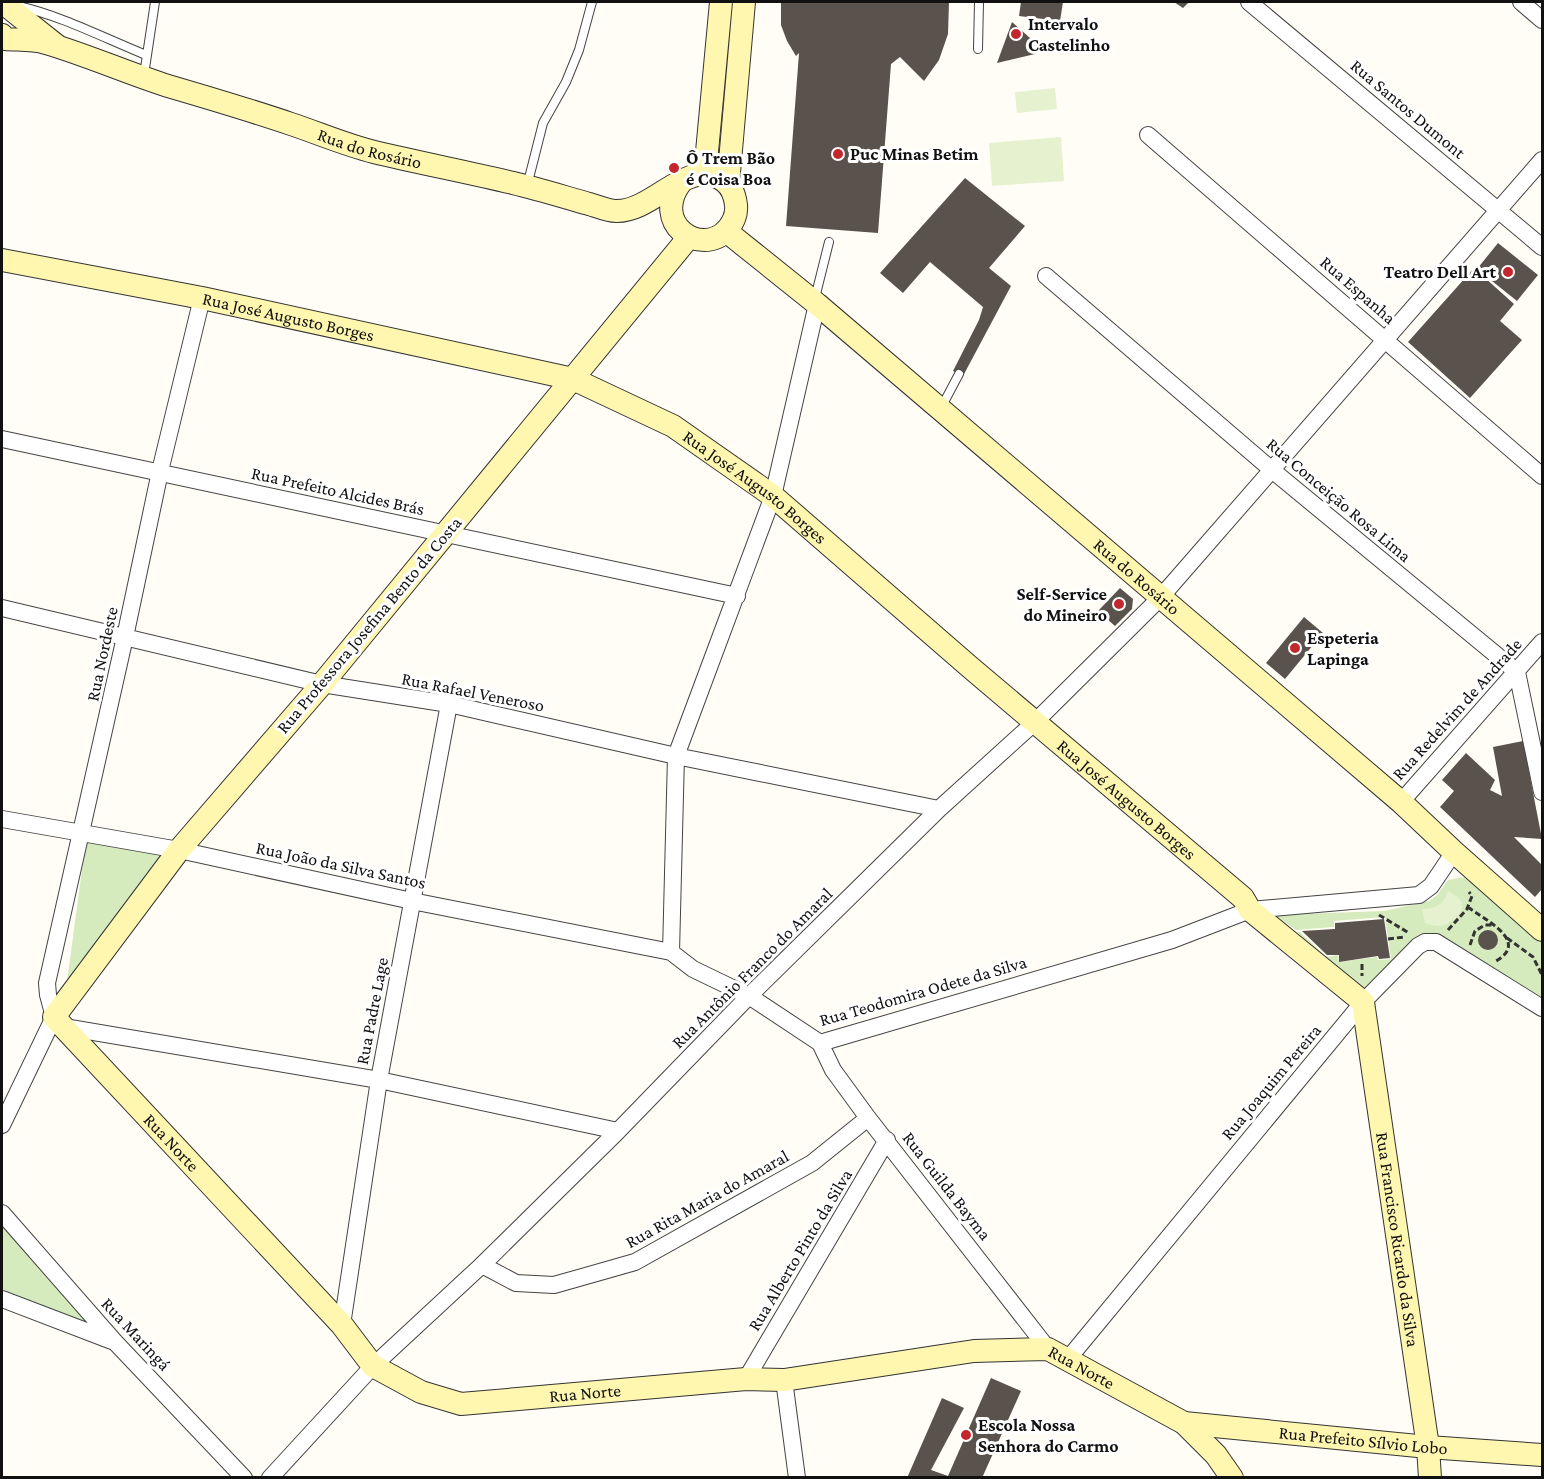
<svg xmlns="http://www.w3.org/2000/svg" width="1544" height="1479" font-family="'Crimson Pro',serif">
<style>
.green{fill:#d5ebbd}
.pitch{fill:#e6f2cf}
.building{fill:#5a524d}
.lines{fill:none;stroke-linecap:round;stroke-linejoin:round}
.lane-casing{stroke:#444;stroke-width:10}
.street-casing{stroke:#444;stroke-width:18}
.secondary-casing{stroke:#333;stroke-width:24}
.path{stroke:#333;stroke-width:3;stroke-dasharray:6 3;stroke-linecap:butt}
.lane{stroke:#fff;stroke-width:8}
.street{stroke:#fff;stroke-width:16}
.secondary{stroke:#fff6b0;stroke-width:22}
.poi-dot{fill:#c4262e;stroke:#fff;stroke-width:2}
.labels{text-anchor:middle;stroke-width:6;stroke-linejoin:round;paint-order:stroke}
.poi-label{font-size:18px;font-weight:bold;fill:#111;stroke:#fff;text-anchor:start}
.street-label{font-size:18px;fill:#111;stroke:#fff}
</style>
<rect width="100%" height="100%" fill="#fffdf5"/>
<path class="green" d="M86,840L166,855L66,989Z
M1465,877L1542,943V1000L1439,937L1362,999L1297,932H1300L1326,957L1338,955L1339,962L1377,957L1378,960L1391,959L1385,917L1334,921V927L1296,930L1274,915L1384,911L1429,901L1437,895L1448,880Z
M2,1224L89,1325L2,1289Z"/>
<path class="pitch" d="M1055,88L1057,109L1017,113L1015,92Z
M1061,137L1064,181L992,186L989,143Z
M1448,891C1452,894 1458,896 1460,900C1468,910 1453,922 1444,925C1438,927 1431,925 1425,923L1422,909C1437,908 1443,905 1448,891Z"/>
<path class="building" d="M781,2H949L948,34L939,60L924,81L900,57L891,64L878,233L786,226L799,53L796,56L787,41L781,25Z
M1021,2H1063L1060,21L1019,16Z
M1174,2H1189L1183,8Z
M1012,22L1039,46L1035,54L997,63Z
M965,178L1025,226L989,268L1011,286L963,376L953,371L979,320L983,307L930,262L903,293L880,273Z
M1498,243L1538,275L1517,301L1477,269Z
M1474,268L1514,304L1500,321L1522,340L1470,398L1408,342Z
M1120,588L1133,599L1132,609L1115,626L1098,611Z
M1304,617L1323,633L1285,679L1266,663Z
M1523,741L1542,839L1514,837L1542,865V889L1535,897L1440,807L1454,791L1442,780L1466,753L1495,780L1490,790L1502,796L1493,747Z
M1384,919L1390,958L1379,959L1378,956L1339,962V955H1327L1302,931L1335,929V923Z
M1478 940a10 10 0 1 1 20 0a10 10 0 1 1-20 0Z
M991,1378L1021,1391L982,1478H907L942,1398L964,1408L931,1470L948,1476Z"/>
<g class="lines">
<defs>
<path id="lane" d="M18,6C62,16 104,38 146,55
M978,49L979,2
M144,75L155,2
M527,186L543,123L566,82L579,50L592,2
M815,298L829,242
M941,408L959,374"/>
<path id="street" d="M1249,2L1542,247
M1521,2L1542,20
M1148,135L1542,476
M1046,276L1272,470L1517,672L1542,792
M817,304L773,496L676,756L671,952L693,969L749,996L820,1043L1172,940L1250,910L1419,895L1431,886L1454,852
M2,439L737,596
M2,608L322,684L449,704L676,756L939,809
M1401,802L1542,642
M2,819L179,850L412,901L671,952
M64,1027L379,1080L618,1131
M820,1043L833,1070L868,1118L1048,1349
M2,1125L54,1017L48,995L47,983L125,637L161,467L202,298
M2,1213L115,1342L244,1478
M482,1265L516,1283L554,1285L635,1262L812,1163L868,1118
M2,1299L112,1341
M342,1325L379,1080L449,704
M1068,1359L1363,1002L1418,946L1425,942H1436L1542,1008
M746,1379L887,1140
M784,1380L797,1478
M270,1478L373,1366L482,1265L618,1131L749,996L939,809L1035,722L1160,598L1542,160"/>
<g id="secondary">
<path d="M2,2L56,45"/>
<path id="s1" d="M2,35L5,39C18,40 34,39 46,43C87,55 127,73 168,86C209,98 250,110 291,124C318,133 346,145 374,152C420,163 467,172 513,183C539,189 564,197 589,204C597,206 607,211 616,211C654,212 689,155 724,181C732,187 735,196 736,205C737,214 733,223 727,230C700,258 650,223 681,182"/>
<path d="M705,173L721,2"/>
<path d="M728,184L744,2"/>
<path id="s2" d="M726,231L817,304L1401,802L1454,852L1542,930"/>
<path id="s3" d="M689,237L322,684L179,850L54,1017L342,1325L373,1366L421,1392L461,1404L746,1379L784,1380L974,1351L1048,1349L1184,1423L1216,1455L1232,1478"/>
<path id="s4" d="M2,260L202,298L573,379L673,426L773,496L971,668L1243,898L1250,910L1363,1002L1428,1447L1430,1478"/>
<path id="s5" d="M1184,1423L1428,1447L1542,1455"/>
</g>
</defs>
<use href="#lane" class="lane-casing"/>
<use href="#street" class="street-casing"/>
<use href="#secondary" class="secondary-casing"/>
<path class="path" d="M1468,907C1483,919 1531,941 1496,961
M1379,915L1409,933
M1448,930L1467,909L1472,896L1469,892
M1507,938L1533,957L1542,975
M1388,939L1404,937
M1470,945L1475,931L1485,925H1492
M1362,964V976"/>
<use href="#lane" class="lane"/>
<use href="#street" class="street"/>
<use href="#secondary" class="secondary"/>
</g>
<g class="poi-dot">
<circle cx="1016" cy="34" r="6"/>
<circle cx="838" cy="154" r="6"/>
<circle cx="674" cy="168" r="6"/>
<circle cx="1508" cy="272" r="6"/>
<circle cx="1119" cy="604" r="6"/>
<circle cx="1295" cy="648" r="6"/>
<circle cx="966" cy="1435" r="6"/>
</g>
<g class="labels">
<g class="poi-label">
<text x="1028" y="30">Intervalo<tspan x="1028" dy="21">Castelinho</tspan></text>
<text x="850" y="160">Puc Minas Betim</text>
<text x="686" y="164">Ô Trem Bão<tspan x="686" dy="21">é Coisa Boa</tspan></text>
<text x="1496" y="278" text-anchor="end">Teatro Dell Art</text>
<text x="1107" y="600" text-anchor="end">Self-Service<tspan x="1107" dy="21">do Mineiro</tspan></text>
<text x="1307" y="644">Espeteria<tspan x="1307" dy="21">Lapinga</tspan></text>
<text x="978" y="1431">Escola Nossa<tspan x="978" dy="21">Senhora do Carmo</tspan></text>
</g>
<g class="street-label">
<text transform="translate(1408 109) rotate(40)" y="6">Rua Santos Dumont</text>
<text dy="6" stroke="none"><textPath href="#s1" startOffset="387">Rua do Rosário</textPath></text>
<text transform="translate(1358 290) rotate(41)" y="6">Rua Espanha</text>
<text dy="6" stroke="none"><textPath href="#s4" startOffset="292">Rua José Augusto Borges</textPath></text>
<text dy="6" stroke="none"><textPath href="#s4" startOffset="796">Rua José Augusto Borges</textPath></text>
<text transform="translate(338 491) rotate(12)" y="6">Rua Prefeito Alcides Brás</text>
<text transform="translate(1339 500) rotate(40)" y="6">Rua Conceição Rosa Lima</text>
<text dy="6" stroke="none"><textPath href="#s2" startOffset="537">Rua do Rosário</textPath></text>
<text transform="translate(369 625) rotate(-50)" y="6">Rua Professora Josefina Bento da Costa</text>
<text transform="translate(102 654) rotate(-78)" y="6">Rua Nordeste</text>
<text transform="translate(473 692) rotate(11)" y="6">Rua Rafael Veneroso</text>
<text transform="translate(1457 709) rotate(-48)" y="6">Rua Redelvim de Andrade</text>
<text dy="6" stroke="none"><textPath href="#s4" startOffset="1282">Rua José Augusto Borges</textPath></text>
<text transform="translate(341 865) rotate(12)" y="6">Rua João da Silva Santos</text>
<text transform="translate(752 968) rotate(-45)" y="6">Rua Antônio Franco do Amaral</text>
<text transform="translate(923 991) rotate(-16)" y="6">Rua Teodomira Odete da Silva</text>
<text transform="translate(372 1011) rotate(-79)" y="6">Rua Padre Lage</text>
<text transform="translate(1271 1082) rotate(-50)" y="6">Rua Joaquim Pereira</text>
<text dy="6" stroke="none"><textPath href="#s3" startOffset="1178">Rua Norte</textPath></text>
<text transform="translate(947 1186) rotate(52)" y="6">Rua Guilda Bayma</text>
<text transform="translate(707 1199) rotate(-29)" y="6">Rua Rita Maria do Amaral</text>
<text dy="6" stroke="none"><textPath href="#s4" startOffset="1834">Rua Francisco Ricardo da Silva</textPath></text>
<text transform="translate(800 1250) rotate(-59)" y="6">Rua Alberto Pinto da Silva</text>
<text transform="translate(136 1334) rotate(47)" y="6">Rua Maringá</text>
<text dy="6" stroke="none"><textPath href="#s3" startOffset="2204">Rua Norte</textPath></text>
<text dy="6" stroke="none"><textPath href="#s3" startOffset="1700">Rua Norte</textPath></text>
<text dy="6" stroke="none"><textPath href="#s5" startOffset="180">Rua Prefeito Sílvio Lobo</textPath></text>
</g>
</g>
<rect width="1544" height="1479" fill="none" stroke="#111111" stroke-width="6"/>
</svg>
